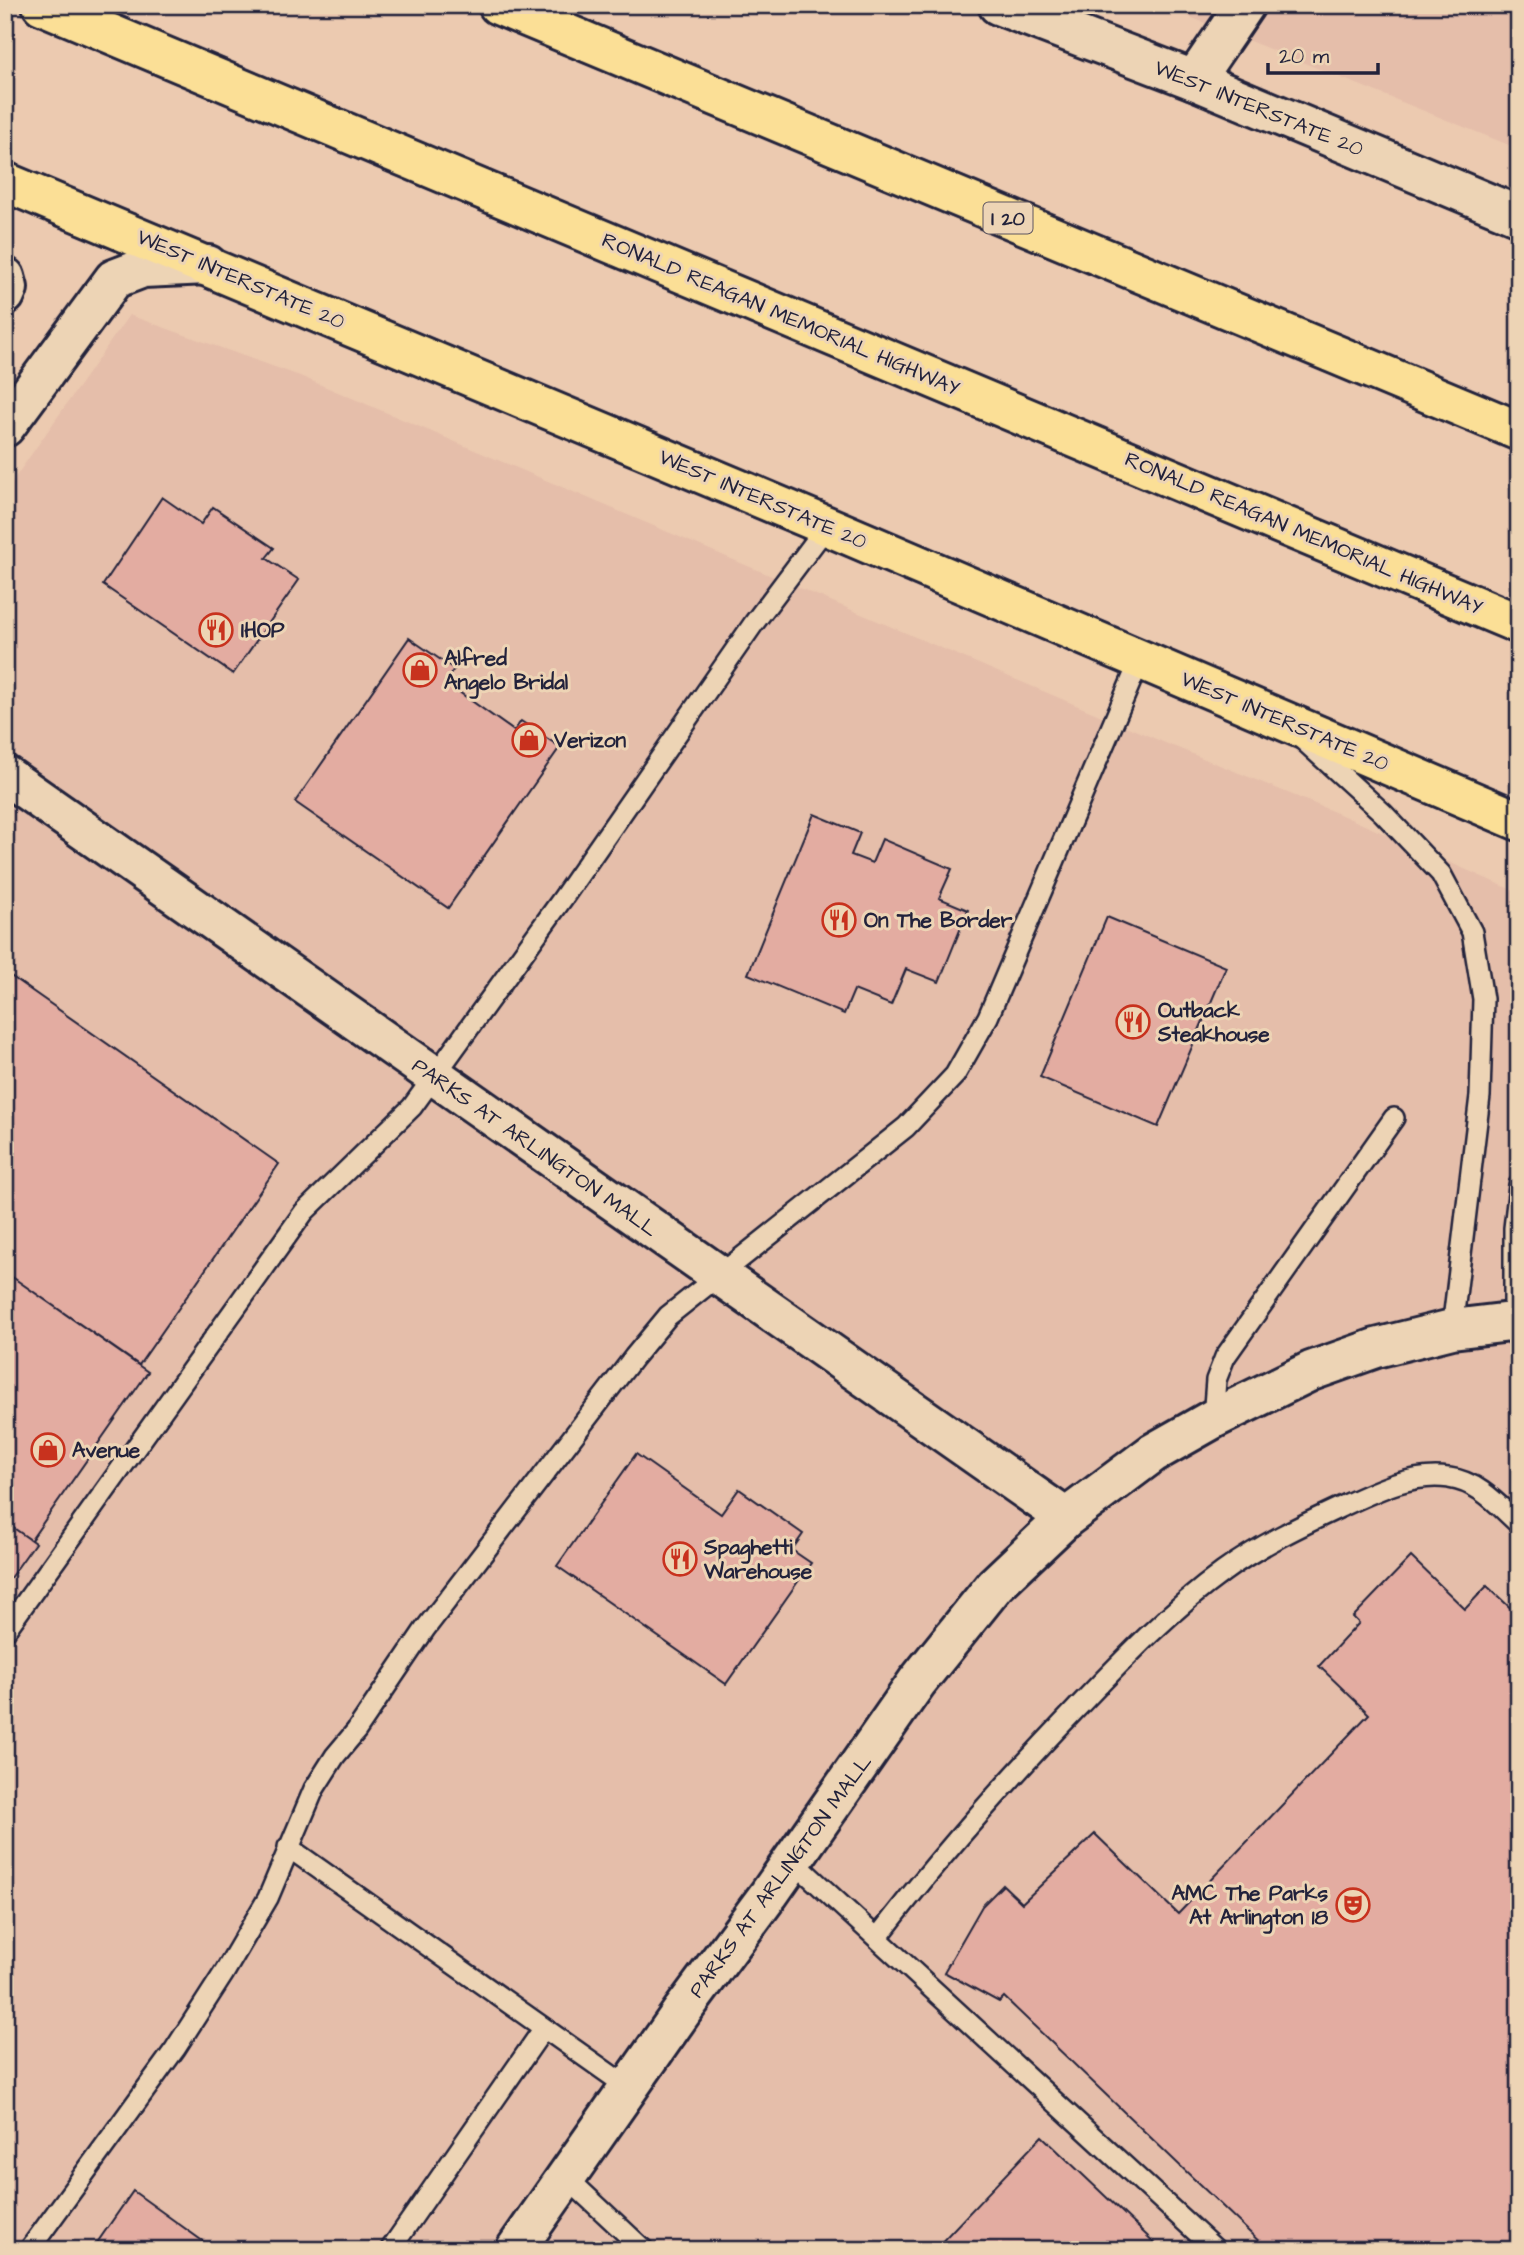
<svg xmlns="http://www.w3.org/2000/svg" width="1524" height="2255" font-family="'Architects Daughter',sans-serif">
<style>
.built{fill:#e5beaa}
.building{fill:#e3aca1;stroke:#22223b;stroke-width:2}
.lines{fill:none;stroke-linecap:round;stroke-linejoin:round}
.service-casing{stroke:#22223b;stroke-width:24}
.minor-casing{stroke:#22223b;stroke-width:44}
.tertiary-casing{stroke:#22223b;stroke-width:44}
.secondary-casing{stroke:#22223b;stroke-width:44}
.primary-casing{stroke:#22223b;stroke-width:44}
.motorway-casing{stroke:#22223b;stroke-width:44}
.service{stroke:#edd4b5;stroke-width:19}
.minor{stroke:#edd4b5;stroke-width:38}
.tertiary{stroke:#edd4b5;stroke-width:38}
.secondary{stroke:#edd4b5;stroke-width:38}
.primary{stroke:#fbdf96;stroke-width:38}
.motorway{stroke:#fbdf96;stroke-width:38}
.labels{text-anchor:middle;stroke-width:6;stroke-linejoin:round;paint-order:stroke}
.shield{fill:#edd4b5;stroke:#5f5760;stroke-width:2}
.shield-label{font-size:19px;font-weight:bold;fill:#22223b}
.street-label{font-size:21px;fill:#22223b;stroke:#edd4b5}
.poi-label{font-size:21px;font-weight:bold;fill:#22223b;stroke:#edd4b5;text-anchor:start}
</style>
<rect width="100%" height="100%" fill="#eccab0"/>
<filter id="ink" filterUnits="userSpaceOnUse"><feTurbulence type="fractalNoise" baseFrequency=".0143" numOctaves="2"/><feDisplacementMap in="SourceGraphic" scale="14" xChannelSelector="R" yChannelSelector="G"/><feConvolveMatrix kernelMatrix="1 2 1 2 8 2 1 2 1" color-interpolation-filters="sRGB"/></filter>
<g filter="url(#ink)">
<path class="built" d="M1160,5H1519V149Z
M129,315L300,376L1163,742L1337,813L1519,893V2250H5V492Z"/>
<path class="building" d="M162,497L201,524L213,507L274,548L266,558L299,580L233,674L103,585Z
M409,638L454,669L445,682L514,731L521,721L560,747L448,908L295,802Z
M814,814L860,833L851,855L872,863L882,839L952,869L939,898L968,910L939,982L906,969L891,1005L854,990L844,1014L748,974Z
M1107,917L1226,967L1158,1127L1040,1077Z
M5,972L279,1164L139,1365L5,1272Z
M5,1272L148,1372L31,1540L5,1522Z
M636,1454L721,1514L739,1489L803,1534L792,1550L811,1563L726,1684L557,1566Z
M5,1522L35,1543L5,1585Z
M1411,1557L1465,1609L1487,1586L1519,1616V2250H1268L1004,1997L999,2002L944,1972L982,1906L1003,1885L1022,1903L1095,1834L1178,1914L1369,1714L1319,1666L1359,1623L1353,1617Z
M1042,2136L1162,2250H934Z
M133,2191L215,2250H92Z"/>
<g class="lines">
<defs>
<path id="service" d="M1303,740L1383,813L1441,874L1472,932L1483,999L1480,1096L1452,1329
M1514,1321V1228L1519,1185
M1213,1419L1216,1380L1225,1357L1394,1118
M5,1631L304,1212L412,1107L563,898L754,623L827,526
M288,1847L629,2088
M792,1860L1216,2250
M878,1937C939,1857 1006,1782 1076,1709C1122,1661 1168,1612 1223,1572C1260,1545 1302,1525 1343,1506C1375,1491 1414,1472 1449,1478C1479,1482 1498,1505 1519,1524
M566,2177L644,2250
M29,2250L175,2049L224,1973L268,1898L314,1789L335,1756L356,1731L425,1629L634,1357L668,1316L906,1127L955,1075L988,1017L1140,660
M390,2250L544,2028"/>
<path id="minor" d="M1194,80L1245,5
M5,775L1066,1518
M515,2250L683,2010L769,1894L917,1682L995,1585L1066,1518L1153,1453L1213,1419L1311,1371L1376,1348L1452,1329L1519,1321"/>
<path id="tertiary" d="M5,277L8,288L5,295
M5,427L114,279L143,268L208,265"/>
<path id="secondary" d="M998,5L1194,80L1519,216"/>
<path id="primary" d="M5,182L827,526L1519,821"/>
<path id="motorway" d="M42,5L1519,624
M498,5L1519,431"/>
</defs>
<use href="#service" class="service-casing"/>
<use href="#minor" class="minor-casing"/>
<use href="#tertiary" class="tertiary-casing"/>
<use href="#secondary" class="secondary-casing"/>
<use href="#primary" class="primary-casing"/>
<use href="#motorway" class="motorway-casing"/>
<use href="#service" class="service"/>
<use href="#minor" class="minor"/>
<use href="#tertiary" class="tertiary"/>
<use href="#secondary" class="secondary"/>
<use href="#primary" class="primary"/>
<use href="#motorway" class="motorway"/>
</g>
</g>
<defs>
<symbol id="restaurant-ring" viewBox="-11 -11 22 22"><circle r="9.5" fill="#edd4b5" stroke="#c8321e" stroke-width="1.5"/><path d="M-5-6h1v4h1v-4h1v4h1v-4h1v5L-1.5 .5V6h-2V.5L-5-1ZM5-6V6H3V1.5H1.5Q1.5-4 5-6Z" fill="#c8321e"/></symbol>
<symbol id="shop-ring" viewBox="-11 -11 22 22"><circle r="9.5" fill="#edd4b5" stroke="#c8321e" stroke-width="1.5"/><path d="M-5-2.5h2.3a2.7 3.5 0 0 1 5.4 0H5L5.5 6h-11ZM-1.5-2.5h3a1.5 2.3 0 0 0-3 0Z" fill="#c8321e"/></symbol>
<symbol id="theatre-ring" viewBox="-11 -11 22 22"><circle r="9.5" fill="#edd4b5" stroke="#c8321e" stroke-width="1.5"/><path d="M-5-5.5Q0-4 5-5.5V0Q5 5 0 6Q-5 5-5 0ZM-3.3-2.5H-1v1.5H-3.3ZM1-2.5H3.3v1.5H1ZM-2.8 1Q0 5.5 2.8 1Z" fill="#c8321e"/></symbol>
</defs>
<g fill-rule="evenodd">
<use href="#restaurant-ring" x="197" y="611" width="38" height="38"/>
<use href="#shop-ring" x="401" y="651" width="38" height="38"/>
<use href="#shop-ring" x="510" y="721" width="38" height="38"/>
<use href="#restaurant-ring" x="820" y="901" width="38" height="38"/>
<use href="#restaurant-ring" x="1114" y="1003" width="38" height="38"/>
<use href="#shop-ring" x="29" y="1431" width="38" height="38"/>
<use href="#restaurant-ring" x="661" y="1540" width="38" height="38"/>
<use href="#theatre-ring" x="1334" y="1886" width="38" height="38"/>
</g>
<g class="labels">
<rect class="shield" x="983.5" y="202.5" width="49" height="31" rx="5"/>
<g class="shield-label">
<text x="1008" y="225">I 20</text>
</g>
<g class="street-label">
<text transform="translate(1259 108) rotate(22)" y="7">WEST INTERSTATE 20</text>
<text transform="translate(241 279) rotate(23)" y="7">WEST INTERSTATE 20</text>
<text transform="translate(781 314) rotate(23)" y="7">RONALD REAGAN MEMORIAL HIGHWAY</text>
<text transform="translate(763 499) rotate(23)" y="7">WEST INTERSTATE 20</text>
<text transform="translate(1304 533) rotate(23)" y="7">RONALD REAGAN MEMORIAL HIGHWAY</text>
<text transform="translate(1285 721) rotate(23)" y="7">WEST INTERSTATE 20</text>
<text transform="translate(535 1147) rotate(35)" y="7">PARKS AT ARLINGTON MALL</text>
<text transform="translate(780 1876) rotate(-54)" y="7">PARKS AT ARLINGTON MALL</text>
</g>
<g class="poi-label">
<text x="241" y="637">IHOP</text>
<text x="444" y="665">Alfred<tspan x="444" dy="24">Angelo Bridal</tspan></text>
<text x="554" y="747">Verizon</text>
<text x="864" y="927">On The Border</text>
<text x="1158" y="1017">Outback<tspan x="1158" dy="24">Steakhouse</tspan></text>
<text x="72" y="1457">Avenue</text>
<text x="704" y="1554">Spaghetti<tspan x="704" dy="24">Warehouse</tspan></text>
<text x="1328" y="1900" text-anchor="end">AMC The Parks<tspan x="1328" dy="24">At Arlington 18</tspan></text>
</g>
</g>
<rect width="1524" height="2255" fill="none" stroke="#edd4b5" stroke-width="28"/>
<rect x="14" y="14" width="1496" height="2227" fill="none" stroke="#22223b" stroke-width="2.5" filter="url(#ink)"/>
<path d="M1268 63v10h110v-10" fill="none" stroke="#22223b" stroke-width="3.5"/>
<text x="1279" y="63" font-size="21" fill="#22223b" stroke="#edd4b5" stroke-width="5" paint-order="stroke">20 m</text>
</svg>
